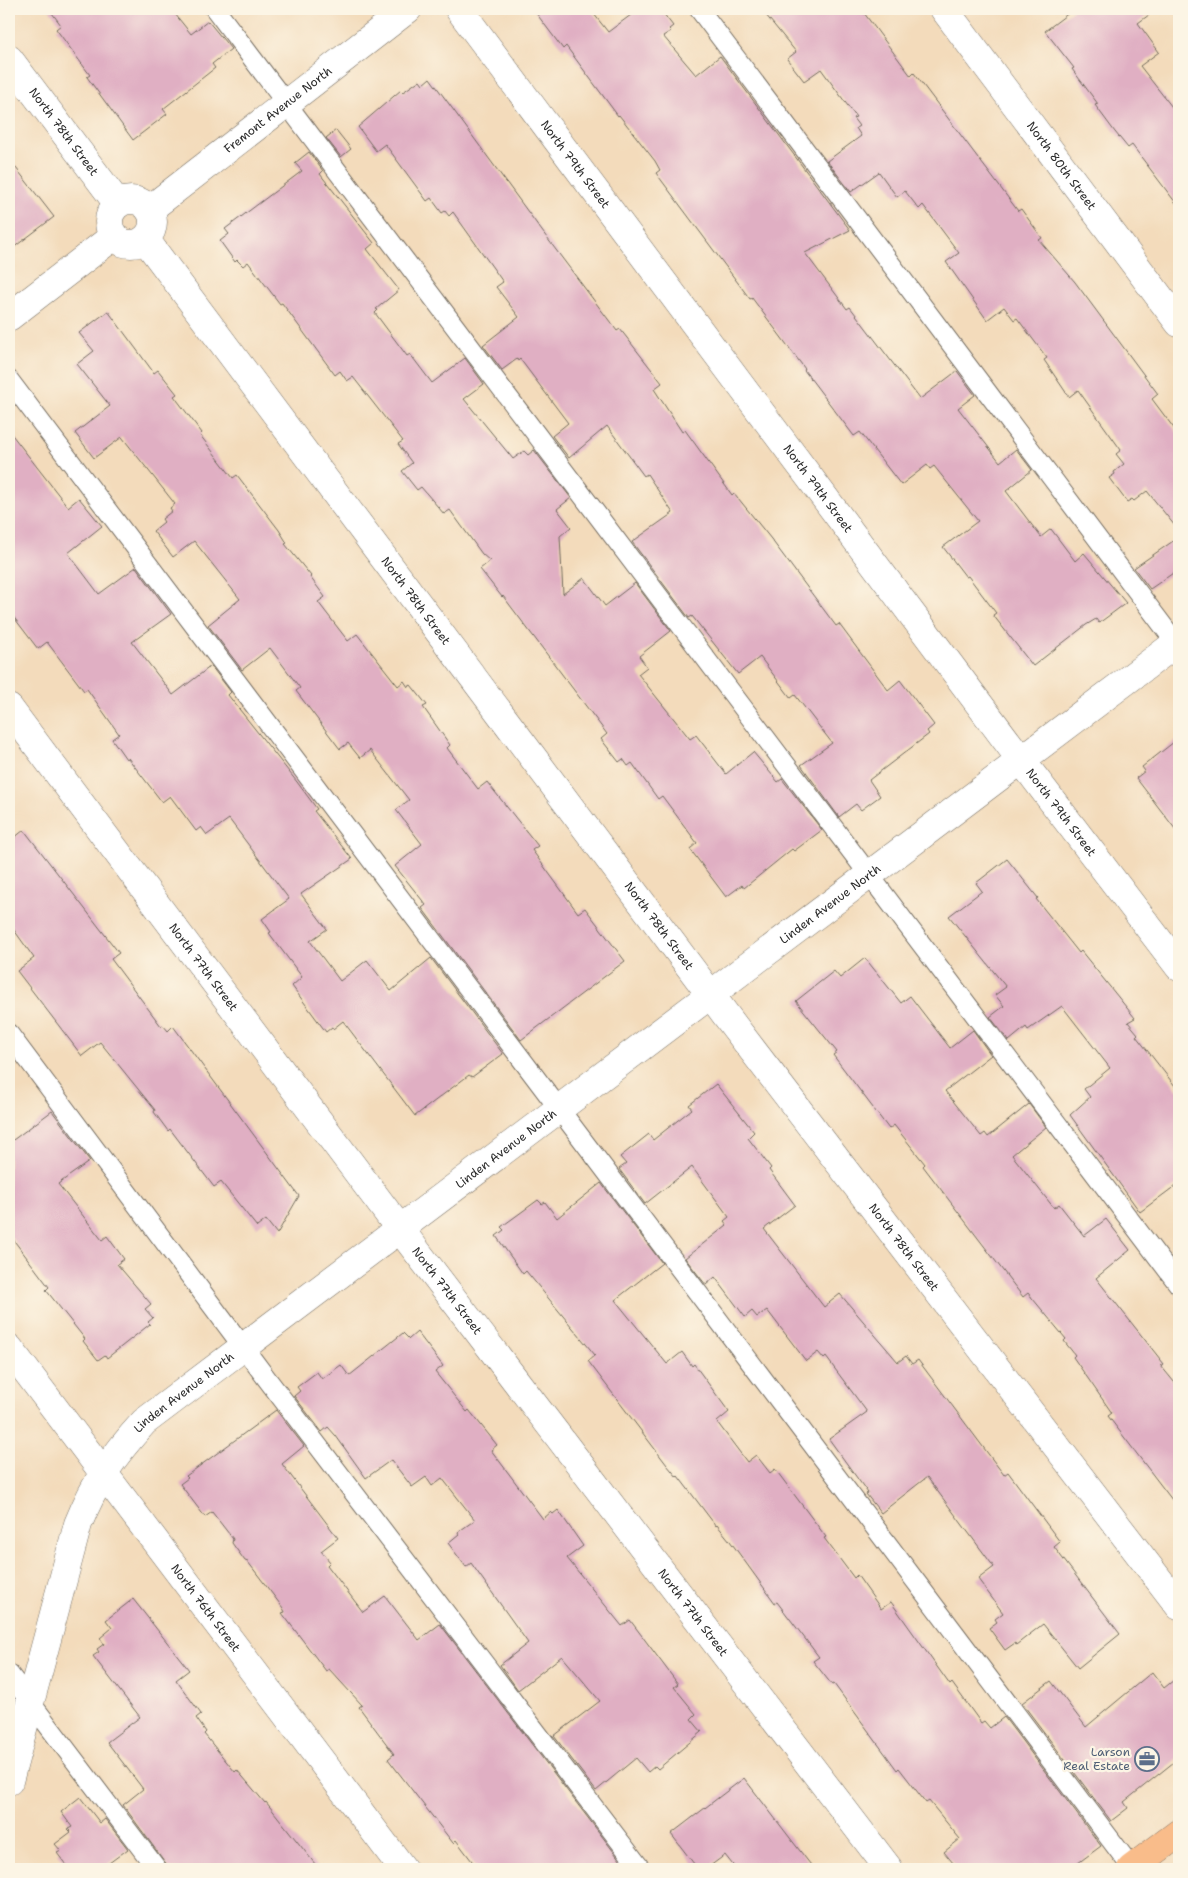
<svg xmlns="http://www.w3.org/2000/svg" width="1188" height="1878" font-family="'Shantell Sans',sans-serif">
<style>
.building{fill:#e0afc3}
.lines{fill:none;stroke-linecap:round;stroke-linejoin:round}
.service-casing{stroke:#71695d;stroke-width:21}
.minor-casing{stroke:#71695d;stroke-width:29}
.tertiary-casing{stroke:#71695d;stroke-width:29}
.trunk-casing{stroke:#71695d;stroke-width:29}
.service{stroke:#fff;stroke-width:19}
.minor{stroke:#fff;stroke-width:28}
.tertiary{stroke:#fff;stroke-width:28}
.trunk{stroke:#f9bc8a;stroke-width:28}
.labels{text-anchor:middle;stroke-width:4.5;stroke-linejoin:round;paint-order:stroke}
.street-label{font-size:12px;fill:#2b2b2b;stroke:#fcf5e5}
.service-label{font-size:12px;fill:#4e5e75;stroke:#fcf5e5;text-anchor:end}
</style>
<rect width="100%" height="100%" fill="#fcf5e5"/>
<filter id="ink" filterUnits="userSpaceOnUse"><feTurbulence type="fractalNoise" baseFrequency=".02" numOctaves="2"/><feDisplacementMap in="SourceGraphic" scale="10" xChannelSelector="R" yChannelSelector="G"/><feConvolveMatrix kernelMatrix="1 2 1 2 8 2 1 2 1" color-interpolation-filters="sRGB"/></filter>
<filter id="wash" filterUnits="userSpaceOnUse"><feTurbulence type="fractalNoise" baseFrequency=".0096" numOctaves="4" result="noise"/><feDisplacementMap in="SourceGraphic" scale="20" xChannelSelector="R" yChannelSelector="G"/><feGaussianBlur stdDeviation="1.12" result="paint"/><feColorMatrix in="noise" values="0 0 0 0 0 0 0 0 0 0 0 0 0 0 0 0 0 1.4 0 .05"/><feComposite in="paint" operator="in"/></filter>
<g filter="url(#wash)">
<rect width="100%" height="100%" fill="#f3dbbb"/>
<g id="blocks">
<path class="building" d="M49,9H171L191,34L208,21L231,49L212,64L215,68L163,109L167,114L133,140L87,77L90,75L56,29L61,25Z
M533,9H590L608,32L639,9H660L673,26L669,29L671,31L663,36L696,75L720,56L850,230L805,253L847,309L850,307L920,399L957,371L975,395L958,408L1000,462L1016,449L1032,470L1006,491L1041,537L1051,529L1075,561L1084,553L1126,603L1099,623L1096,619L1086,625L1033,666L993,615L996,613L968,576L966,577L943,547L978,521L934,466L930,469L927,465L901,485L860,432L854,436L804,370L805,369L752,298L750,299L656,173L660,170L655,161L619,115L618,116L566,46L563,49Z
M761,9H861L911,76L914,73L1018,211L1021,209L1042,238L1039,240L1075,282L1158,394L1152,399L1179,435V531L1147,491L1134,501L1132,499L1127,502L1109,478L1115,474L1114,472L1124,464L1116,454L1121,450L1078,390L1069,397L1044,360L1047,358L1017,318L1014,320L1004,307L987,320L946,262L959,253L923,205L919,209L905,191L897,197L879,172L851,192L827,161L861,136L856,128L859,126L853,118L856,117L821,69L804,81L787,59L796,52Z
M1074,9H1157L1138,23L1159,52L1140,66L1179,116V207L1132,145L1128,148L1115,132L1095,105L1098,104L1072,69L1074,68L1045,31Z
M430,78L550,242L617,331L620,329L662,383L654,389L682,432L685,430L732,495L734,493L771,539L836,626L839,624L888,690L900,680L934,725L927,731L929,734L869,780L880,796L861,810L856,804L839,817L801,765L832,743L795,695L791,698L760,657L738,674L692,616L689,618L632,542L673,513L647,474L644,476L607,426L569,458L552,436L568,423L520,359L518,361L517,359L502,370L483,345L519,317L496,287L503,282L453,212L449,216L445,211L442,213L431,198L427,201L385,144L376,151L358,127L401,90L403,92L420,80L423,84Z
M336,130L351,149L341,157L326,138Z
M309,152L323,171L320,174L374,243L367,249L399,290L376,309L378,310L375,313L407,356L410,354L432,383L465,358L484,384L464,399L513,459L524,451L528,455L534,450L571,498L557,509L571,527L560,536L563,594L584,578L605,606L635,583L671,631L639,656L647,667L638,674L690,739L696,735L726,774L753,752L778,782L782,779L822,830L794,851L792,849L744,888L742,885L726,897L690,849L697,843L662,796L658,799L632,763L628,766L623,759L619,762L601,739L607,734L503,596L502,597L480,569L490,561L482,554L450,510L444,514L421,487L417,490L402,471L412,463L398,444L403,441L353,377L347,381L340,371L335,375L282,303L280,304L251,266L248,262L243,266L237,260L235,262L220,241L229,234L225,229L302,171L295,163Z
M9,159L54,217L9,251Z
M108,311L154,373L158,370L177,394L174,396L202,433L200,435L233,478L237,475L279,530L287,543L285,544L311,576L310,577L325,597L318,602L348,641L357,634L398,686L404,681L408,687L411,685L427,705L423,707L450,745L447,748L478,789L487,782L538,846L532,850L578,913L585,908L625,961L521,1040L422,908L426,905L395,866L422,844L396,810L409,800L370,750L360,758L348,743L340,749L296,691L300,688L270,648L242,670L208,625L240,599L194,541L173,557L153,531L164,522L162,519L172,511L170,508L175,504L122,437L94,458L75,433L110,406L77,364L94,351L79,333Z
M9,431L68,507L79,498L102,526L68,553L99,594L136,567L171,614L132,642L173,695L211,666L231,692L228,695L297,782L317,809L314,811L352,859L301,894L327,929L310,941L340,981L367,960L391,991L431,958L503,1054L472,1077L469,1075L415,1116L343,1021L333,1029L332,1027L326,1032L292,986L302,977L269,933L271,932L262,919L289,899L229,819L207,835L201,827L196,831L170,796L162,802L128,758L126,759L112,739L119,734L87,689L84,691L47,642L38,649L9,611Z
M1179,537V569L1150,589L1134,568Z
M1179,738V834L1136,778L1145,771L1142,767Z
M24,830L119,953L111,959L161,1026L163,1025L168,1031L173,1026L299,1196L277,1234L266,1220L257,1227L221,1182L214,1187L170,1129L168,1131L154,1112L155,1110L100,1042L82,1056L17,971L34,958L9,923V842Z
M1007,859L1038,898L1036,899L1079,953L1081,951L1135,1018L1128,1022L1138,1034L1136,1036L1179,1091V1183L1140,1212L1070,1115L1090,1097L1084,1089L1110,1068L1062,1006L1028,1030L1026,1027L1009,1041L990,1017L1004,1006L995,995L1006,987L949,916L982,891L976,883Z
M865,958L901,1003L910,996L950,1048L973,1030L991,1055L945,1091L981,1136L985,1133L988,1137L1029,1104L1046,1127L1012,1155L1054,1208L1059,1204L1084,1236L1106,1219L1130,1250L1096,1278L1164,1364L1161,1366L1179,1388V1509L1108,1416L1112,1413L1073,1357L1075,1355L1064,1341L1066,1339L1028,1293L1023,1297L923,1166L925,1164L894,1125L889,1129L833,1055L837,1052L796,1001L834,971L840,978Z
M716,1084L754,1132L748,1138L771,1168L769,1170L795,1205L764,1229L824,1307L840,1294L898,1362L906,1356L912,1364L918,1360L1004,1475L1008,1472L1060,1542L1054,1547L1120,1634L1078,1668L1043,1624L1016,1645L1015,1643L1005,1650L989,1628L997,1622L995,1619L1003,1613L978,1579L994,1567L927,1477L881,1513L866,1494L868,1493L829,1439L867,1412L826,1357L824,1359L818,1352L806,1361L767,1310L757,1317L752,1311L745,1317L715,1277L706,1285L685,1258L727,1225L724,1221L729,1217L692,1167L645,1204L619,1169L626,1164L620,1157L649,1134L653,1140L692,1109L689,1105Z
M52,1111L90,1161L58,1184L102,1240L107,1236L124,1259L117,1264L151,1304L145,1309L153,1318L148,1322L150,1324L107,1358L105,1355L98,1360L83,1341L85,1339L46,1290L49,1287L9,1234V1143Z
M601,1183L662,1263L615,1300L667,1364L682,1352L692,1366L694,1364L729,1412L717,1422L747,1462L756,1455L770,1473L775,1469L826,1537L824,1538L854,1578L857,1575L881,1609L891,1602L950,1685L952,1683L981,1723L984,1721L990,1728L1004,1717L1101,1846L1070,1869H958L944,1852L960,1839L929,1801L926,1803L899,1768L897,1770L834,1684L832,1685L813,1661L819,1657L777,1602L775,1603L730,1541L717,1525L716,1526L678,1476L677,1477L667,1465L588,1361L595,1355L526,1271L523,1274L496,1236L504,1230L501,1227L538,1200L542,1204L545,1202L557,1218Z
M417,1332L443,1366L435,1372L467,1412L469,1410L497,1445L491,1450L543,1519L551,1512L553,1514L558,1510L583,1546L567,1558L622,1626L630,1620L678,1684L674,1687L696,1714L691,1719L702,1732L658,1769L655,1766L648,1772L636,1758L596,1791L554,1736L600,1701L562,1656L518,1690L500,1665L528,1643L471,1563L466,1567L448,1543L459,1534L458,1532L475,1520L442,1478L432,1486L426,1477L412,1487L391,1460L366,1478L336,1436L328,1427L322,1432L294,1396L300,1391L297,1387L317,1372L322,1379L341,1365L349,1376L403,1333L409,1339Z
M276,1410L304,1446L282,1464L338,1538L321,1551L330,1562L327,1565L363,1612L385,1596L419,1640L440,1624L627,1869H478L456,1840L453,1843L388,1759L394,1754L359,1707L362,1705L329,1669L326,1671L282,1613L285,1612L283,1608L248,1562L245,1561L232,1543L233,1539L212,1512L205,1517L180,1484L188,1478L186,1476Z
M133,1599L189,1670L176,1680L201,1714L196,1718L206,1732L204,1734L235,1772L237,1770L265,1803L266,1802L319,1869H170L123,1805L143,1789L107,1742L140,1717L93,1656L99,1652L97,1649L104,1644L100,1638L112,1628L106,1620Z
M1152,1672L1164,1688L1179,1676V1758L1124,1802L1128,1808L1111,1821L1022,1703L1051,1681L1086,1727Z
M744,1778L790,1838L814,1869H736L725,1855L706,1869H698L671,1834Z
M80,1797L100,1823L105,1819L128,1849L101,1869H69L57,1853L61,1851L55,1844L71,1832L68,1829L72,1827L61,1812Z"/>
</g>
</g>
<g filter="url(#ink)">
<use href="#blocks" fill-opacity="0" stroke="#71695d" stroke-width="1"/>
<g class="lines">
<defs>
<path id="service" d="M215,9L1179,1285
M699,9L1179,647
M9,380L1132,1868
M9,1034L267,1379L641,1869
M9,1674L157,1869"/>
<g id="minor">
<path id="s1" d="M459,9L1021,760L1179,967"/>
<path id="s2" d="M9,59L118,204"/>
<circle cx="131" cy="222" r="22"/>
<path id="s3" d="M150,209L408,9"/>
<path id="s4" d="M145,239L734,1026L1179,1606"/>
<path d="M9,317L114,236"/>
<path id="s5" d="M9,708L399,1228L889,1869"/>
<path id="s6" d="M9,1348L403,1869"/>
</g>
<g id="tertiary">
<path id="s7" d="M944,9L1179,323"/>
<path id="s8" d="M9,1781L78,1524C95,1482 113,1456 144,1422L1179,641"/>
</g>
<path id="trunk" d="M1131,1869L1179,1833"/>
</defs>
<use href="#service" class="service-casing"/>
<use href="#minor" class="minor-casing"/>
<use href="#tertiary" class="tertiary-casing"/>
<use href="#trunk" class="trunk-casing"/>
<use href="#service" class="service"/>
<use href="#minor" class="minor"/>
<use href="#tertiary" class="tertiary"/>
<use href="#trunk" class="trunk"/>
</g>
</g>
<defs>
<symbol id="office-ring" viewBox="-11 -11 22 22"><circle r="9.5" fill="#fcf5e5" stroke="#5c6f8a" stroke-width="1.5"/><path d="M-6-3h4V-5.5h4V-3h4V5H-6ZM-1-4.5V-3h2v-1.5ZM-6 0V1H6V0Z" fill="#5c6f8a"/></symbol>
</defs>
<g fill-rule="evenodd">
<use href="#office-ring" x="1133" y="1745" width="28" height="28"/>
</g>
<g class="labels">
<g class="street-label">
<text dy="4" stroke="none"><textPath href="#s3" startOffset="162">Fremont Avenue North</textPath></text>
<text dy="4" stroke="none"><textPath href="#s2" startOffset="91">North 78th Street</textPath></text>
<text dy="4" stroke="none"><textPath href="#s1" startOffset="194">North 79th Street</textPath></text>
<text dy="4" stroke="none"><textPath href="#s7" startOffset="196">North 80th Street</textPath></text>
<text dy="4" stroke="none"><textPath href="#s1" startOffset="599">North 79th Street</textPath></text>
<text dy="4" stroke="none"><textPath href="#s4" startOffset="452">North 78th Street</textPath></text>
<text dy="4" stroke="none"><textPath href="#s1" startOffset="1004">North 79th Street</textPath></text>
<text dy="4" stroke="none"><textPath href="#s8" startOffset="1248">Linden Avenue North</textPath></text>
<text dy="4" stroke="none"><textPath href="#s4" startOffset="858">North 78th Street</textPath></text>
<text dy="4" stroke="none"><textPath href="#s5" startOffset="324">North 77th Street</textPath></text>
<text dy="4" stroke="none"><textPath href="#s8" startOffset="842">Linden Avenue North</textPath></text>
<text dy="4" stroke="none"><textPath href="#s4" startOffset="1262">North 78th Street</textPath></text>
<text dy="4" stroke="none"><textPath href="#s5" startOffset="729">North 77th Street</textPath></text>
<text dy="4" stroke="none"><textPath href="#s8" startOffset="438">Linden Avenue North</textPath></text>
<text dy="4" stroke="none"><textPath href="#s6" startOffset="326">North 76th Street</textPath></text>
<text dy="4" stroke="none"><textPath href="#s5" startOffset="1134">North 77th Street</textPath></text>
</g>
<g class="service-label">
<text x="1130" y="1756">Larson<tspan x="1130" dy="14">Real Estate</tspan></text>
</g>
</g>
<rect width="1188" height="1878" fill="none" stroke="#fcf5e5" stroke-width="30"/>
</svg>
